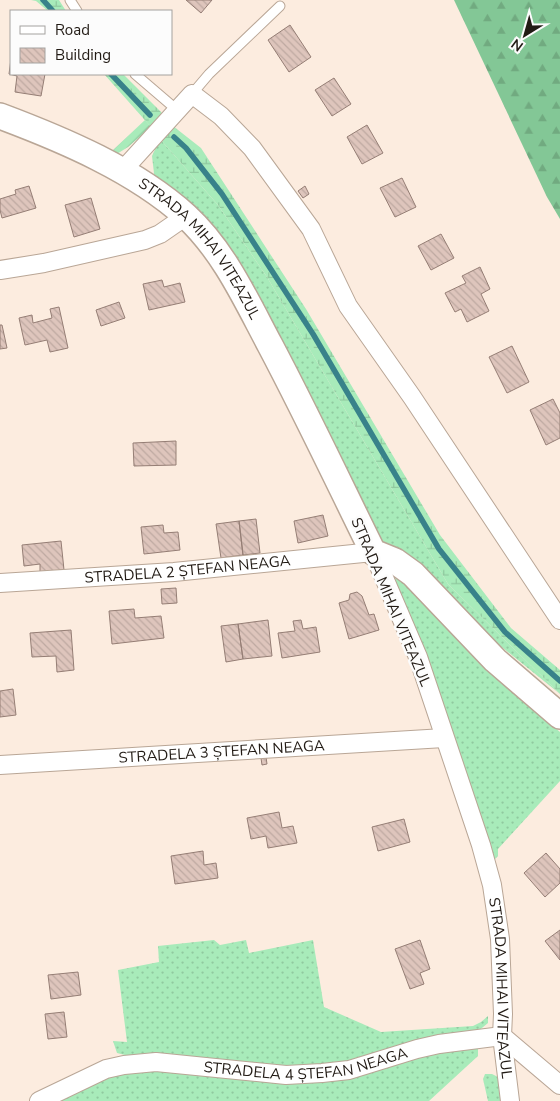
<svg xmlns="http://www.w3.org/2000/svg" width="560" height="1101" font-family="'Nunito Sans',sans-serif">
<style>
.grass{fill:url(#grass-dots)}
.forest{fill:url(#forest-firs)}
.wetland{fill:url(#wetland-marsh)}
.garden{fill:url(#garden-furrows)}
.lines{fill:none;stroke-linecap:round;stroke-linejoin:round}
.stream{stroke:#38828a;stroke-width:5.5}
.building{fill:url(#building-back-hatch);stroke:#957e75}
.lane-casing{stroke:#b9a696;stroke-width:11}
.street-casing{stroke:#b9a696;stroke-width:20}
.secondary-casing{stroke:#b9a696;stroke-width:28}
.lane{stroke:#fff;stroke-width:9}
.street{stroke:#fff;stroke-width:18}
.secondary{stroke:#fff;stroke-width:25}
.labels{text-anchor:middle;stroke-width:5;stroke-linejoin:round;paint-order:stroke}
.street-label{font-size:15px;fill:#211a14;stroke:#fcfcfc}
</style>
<defs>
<pattern id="grass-dots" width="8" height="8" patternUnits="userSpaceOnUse" patternTransform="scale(1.25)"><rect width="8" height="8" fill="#a8ebba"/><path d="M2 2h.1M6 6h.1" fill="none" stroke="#90c99f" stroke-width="1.8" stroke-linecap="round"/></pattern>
<pattern id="forest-firs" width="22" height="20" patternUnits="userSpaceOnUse" patternTransform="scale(1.25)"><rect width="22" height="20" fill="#83c796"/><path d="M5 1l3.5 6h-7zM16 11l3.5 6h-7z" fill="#71aa80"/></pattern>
<pattern id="wetland-marsh" width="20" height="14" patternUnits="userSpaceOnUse" patternTransform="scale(1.25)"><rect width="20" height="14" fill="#a8ebba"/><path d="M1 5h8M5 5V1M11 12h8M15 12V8" fill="none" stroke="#90c99f"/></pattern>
<pattern id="garden-furrows" width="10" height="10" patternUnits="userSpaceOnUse" patternTransform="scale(1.25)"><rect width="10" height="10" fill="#a8ebba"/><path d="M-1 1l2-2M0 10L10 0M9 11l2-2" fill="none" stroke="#90c99f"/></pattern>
<pattern id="building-back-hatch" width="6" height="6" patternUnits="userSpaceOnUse" patternTransform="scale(1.25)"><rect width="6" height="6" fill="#dec5bc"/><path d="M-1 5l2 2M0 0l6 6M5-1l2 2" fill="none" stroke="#bea9a1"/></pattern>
</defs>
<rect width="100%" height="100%" fill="#fcecdf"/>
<path class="grass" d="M160,139L218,205L267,277L448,584L560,694L498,644L420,565L376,538L280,343L155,182L152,156Z
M399,575L419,591L463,645L500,682L560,732V781L498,849V856L493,861L453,734L395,579Z
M214,940L220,945L246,940L249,953L313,940L324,1007L381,1032L473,1026L481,1022L488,1016V1023L477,1032L357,1062L315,1067L129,1056L117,1053L113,1041L127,1042L118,970L159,962L158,946Z
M463,1048L478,1049V1056L429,1101H54L117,1072L143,1069L263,1079L407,1059Z
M485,1074H492L500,1078L502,1101H488L483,1079Z"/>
<path class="forest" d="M454,0H560V219L547,197Z"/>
<path class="wetland" d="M31,0H59L66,11H48L36,1Z
M104,74H123L162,113L151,127Z
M173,126L201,148L306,309L440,535L511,628L560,670V694L448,584L267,277L218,205L160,139Z"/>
<path class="garden" d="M12,106L112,151L145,120L151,127L128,147L112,157L12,113Z"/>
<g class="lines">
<path class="stream" d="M43,0L53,11
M111,74L150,115
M174,137L186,148L222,194L313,334L439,549L505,632L560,681"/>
</g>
<path class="building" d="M186,0H212L201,13Z
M290,25L311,57L289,72L268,40Z
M11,59V74H45L41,96L15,92L17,76L9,74Z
M334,78L351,104L332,116L315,90Z
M367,125L383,153L362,164L347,137Z
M402,178L416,207L395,217L380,188Z
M29,186L36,208L2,218L0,210V199L16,194L15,190Z
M305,186L309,194L303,198L298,191Z
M91,198L100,229L74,237L65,205Z
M441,234L454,258L431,270L418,246Z
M480,267L490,289L481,294L489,311L467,322L461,309L455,312L445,293L466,283L462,276Z
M162,280L164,287L180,283L185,302L149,310L143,284Z
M119,302L125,318L101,326L96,310Z
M59,307L68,348L50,352L47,340L25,345L19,318L32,315L33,323L52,318L50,309Z
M0,325H2L7,348L0,349Z
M512,346L529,382L507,393L489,357Z
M553,399L560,413V438L546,445L530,410Z
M176,441V465L134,466L133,443Z
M323,515L328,536L298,543L294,521Z
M256,519L260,553L243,555L239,521Z
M239,521L243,555L221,558L216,524Z
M163,525L164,533L178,532L180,550L144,554L141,527Z
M61,541L64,570L40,572V564L24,566L22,545Z
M176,588L177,603L162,604L161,589Z
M357,592L362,596L369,615L374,614L379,630L349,639L339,603L349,600L350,594Z
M134,609L135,618L161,616L164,638L112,644L109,611Z
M268,620L272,656L243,659L238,624Z
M301,620L303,629L316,627L320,652L282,658L278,633L295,631L293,621Z
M238,624L243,659L226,662L221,626Z
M71,630L74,670L57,672L56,656L32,657L30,633Z
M13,689L16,715L0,717V691Z
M266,757L267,764L262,765L261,758Z
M279,812L282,828L293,826L297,843L268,848L266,836L251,839L247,818Z
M404,819L410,842L378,851L372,827Z
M203,851L204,865L216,863L218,878L175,884L171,856Z
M546,853L560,869V883L545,897L524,873Z
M560,930V960L545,941Z
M420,940L430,969L420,973L424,984L410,989L395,949Z
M78,972L81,995L51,999L48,975Z
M64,1012L67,1037L48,1039L45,1014Z"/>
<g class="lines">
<defs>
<path id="lane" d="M70,0L77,11
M135,74L177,110
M192,94L209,74L280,6"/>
<g id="street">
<path d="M122,171L192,94L221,116L252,148L311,229L348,306L412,397L560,620"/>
<path d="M0,270L44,263L145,240L160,234L186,216"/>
<path id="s1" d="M0,583L174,572L373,552L418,657L481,845L492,885L500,939L503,1014L502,1036L510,1101"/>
<path id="s2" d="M0,765L444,738"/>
<path id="s3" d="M39,1101L106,1069L124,1065L156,1062L286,1075L322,1073L349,1070L417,1049L439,1044L502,1036L560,1085"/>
</g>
<g id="secondary">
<path id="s4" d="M0,116C64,140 135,170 186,216C224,251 246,300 270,345C306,413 339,483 373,552L395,561L413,574L495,660L560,716"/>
</g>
</defs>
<use href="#lane" class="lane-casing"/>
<use href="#street" class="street-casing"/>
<use href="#secondary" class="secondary-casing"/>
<use href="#lane" class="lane"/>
<use href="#street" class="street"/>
<use href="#secondary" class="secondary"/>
</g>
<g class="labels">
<g class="street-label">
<text dy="5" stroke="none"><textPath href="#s4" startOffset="246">STRADA MIHAI VITEAZUL</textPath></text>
<text dy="5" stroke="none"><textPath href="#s1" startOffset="188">STRADELA 2 ȘTEFAN NEAGA</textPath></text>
<text transform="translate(391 602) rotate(67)" y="5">STRADA MIHAI VITEAZUL</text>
<text dy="5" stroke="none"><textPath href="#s2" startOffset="222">STRADELA 3 ȘTEFAN NEAGA</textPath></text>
<text dy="5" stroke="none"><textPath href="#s1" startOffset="832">STRADA MIHAI VITEAZUL</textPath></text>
<text dy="5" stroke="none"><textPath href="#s3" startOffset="276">STRADELA 4 ȘTEFAN NEAGA</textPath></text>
</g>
</g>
<rect x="10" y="10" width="162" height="65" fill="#fcfcfc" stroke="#a4a29f"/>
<rect x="20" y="26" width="25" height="8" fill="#ffffff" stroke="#a4a29f"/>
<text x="55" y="35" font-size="15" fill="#211a14">Road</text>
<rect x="20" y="48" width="25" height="15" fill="url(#building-back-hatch)" stroke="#a4a29f"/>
<text x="55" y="60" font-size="15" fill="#211a14">Building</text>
<g transform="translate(525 35) rotate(217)" stroke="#fcfcfc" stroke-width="4" paint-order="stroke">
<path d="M0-4L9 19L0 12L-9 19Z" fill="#211a14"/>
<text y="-8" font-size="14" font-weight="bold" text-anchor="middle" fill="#211a14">N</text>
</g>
</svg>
